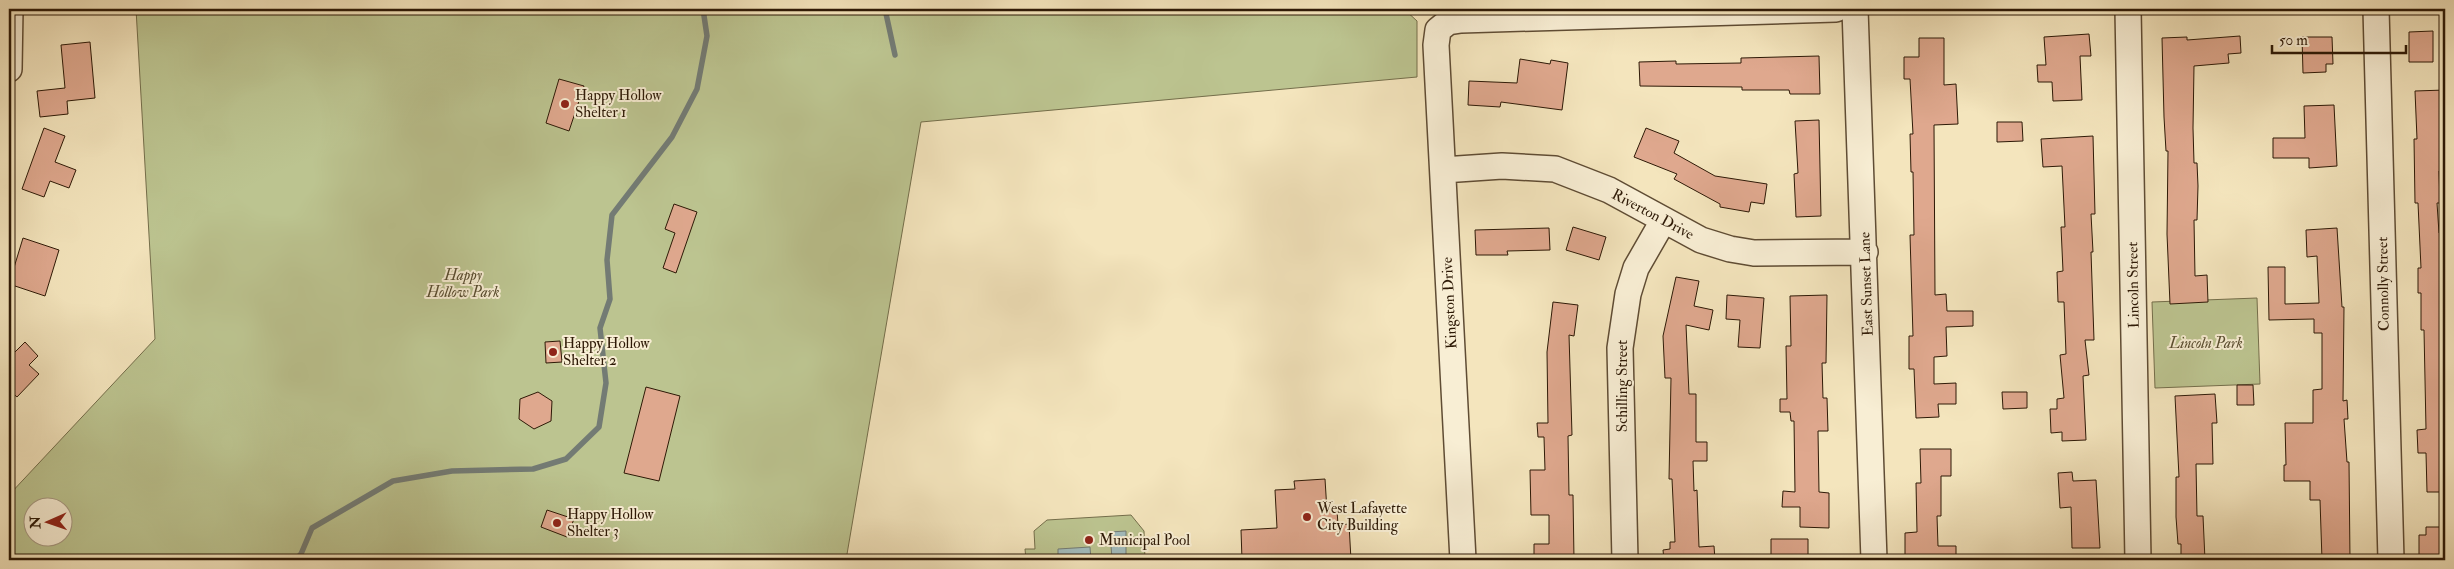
<svg xmlns="http://www.w3.org/2000/svg" width="2454" height="569" font-family="'IM FELL Double Pica',serif">
<style>
.green{fill:#bcc490;stroke:#746e4b;fill-rule:evenodd}
.water{fill:#a2bcbd;stroke:#737b74}
.lines{fill:none;stroke-linecap:round;stroke-linejoin:round}
.stream{stroke:#737b74;stroke-width:5.5}
.building{fill:#dfa88e;stroke:#2d1906}
.minor-casing{stroke:#5f4c34;stroke-width:28}
.minor{stroke:#f8eed4;stroke-width:25}
.poi-dot{fill:#8f2418;stroke:#f8eed4;stroke-width:2}
.labels{text-anchor:middle;stroke-width:4;stroke-linejoin:round;paint-order:stroke}
.poi-label{font-size:15px;fill:#2d1906;stroke:#f8eed4;text-anchor:start}
.street-label{font-size:15px;fill:#2d1906;stroke:#f8eed4}
.park-label{font-size:15px;font-style:italic;fill:#584c2f;stroke:#f8eed4}
</style>
<rect width="100%" height="100%" fill="#f4e5bd"/>
<filter id="stains"><feTurbulence type="fractalNoise" baseFrequency=".004" numOctaves="4"/><feColorMatrix values="0 0 0 0 .2 0 0 0 0 .09 0 0 0 0 .02 0 0 0 .5 -.17"/></filter>
<radialGradient id="worn" r=".72"><stop offset=".6" stop-color="#630" stop-opacity="0"/><stop offset="1" stop-color="#630" stop-opacity=".3"/></radialGradient>
<path class="green" d="M136,9H1404L1417,21V77L921,122L846,560H9V495L155,339ZM32,506H62V536H32Z
M2257,298L2260,384L2155,388L2152,302Z
M1131,515L1144,531L1145,560H1026L1025,549H1035L1034,531L1047,520Z"/>
<path class="water" d="M1126,531V558L1112,559L1110,532Z
M1090,547L1091,560H1058V549Z"/>
<g class="lines">
<path class="stream" d="M885,9L895,55
M295,560L301,554L312,528L393,481L452,471L533,469L566,459L599,427L606,383L600,328L610,299L607,260L612,215L672,137L697,89L707,36L703,9"/>
</g>
<path class="building" d="M2433,31V62H2409V32Z
M2089,34L2091,56H2080L2082,100L2053,101L2052,82H2038L2037,65H2046L2044,37Z
M2240,36L2241,53L2228,54L2229,63L2194,66L2193,128L2194,163H2197L2198,186L2197,220H2194L2195,276L2207,275L2208,302L2170,304L2167,234L2168,151H2166L2164,117L2162,38L2187,37V40Z
M2302,37H2332L2333,64H2326V72L2303,73Z
M1919,38H1944V85L1956,84L1958,124L1934,125L1935,295L1946,294L1947,311H1973V326L1946,327L1947,356L1934,357V384L1956,383V404H1938L1939,417L1916,418L1914,369H1909V336H1913L1910,235H1914L1913,172H1911L1910,134H1913L1910,79H1904V57H1919Z
M90,42L95,98L67,101L68,114L40,117L37,91L65,88L61,45Z
M1819,56L1820,94H1790L1789,90H1742V87L1640,86L1639,62L1676,61V64L1741,63V58Z
M1520,59L1550,64L1551,60L1568,63L1562,110L1501,102L1500,107L1468,105L1469,81L1517,83Z
M559,79L584,86L569,131L546,123Z
M2445,90V171H2439L2440,203H2437L2439,233L2445,232V492H2427L2426,453H2418L2417,430L2426,429L2424,330H2421V293H2418V268H2421L2418,203H2415L2414,139H2417L2415,91Z
M2334,105L2337,166L2309,168V158H2273V138H2305L2304,106Z
M1819,120L1821,216L1796,217L1794,174L1798,173L1795,121Z
M1997,122H2022L2023,141L1997,142Z
M44,128L65,136L55,162L76,170L69,188L50,181L44,197L22,189Z
M1646,128L1679,141L1674,153L1715,176L1767,184L1764,204L1751,202L1749,212L1720,207V204L1674,179L1677,174L1634,157Z
M2093,136L2095,214H2091L2093,252H2091L2094,340H2085L2089,375L2083,376L2086,440L2062,441V432L2051,433L2050,409H2057V399L2064,398L2060,355L2066,354L2064,302H2058L2057,272L2063,271L2061,227H2065L2062,166L2043,167L2041,139Z
M674,204L697,212L676,273L663,268L675,233L665,229Z
M1573,227L1606,237L1599,260L1566,250Z
M1549,228L1550,250L1507,251L1508,255H1476L1475,230Z
M2337,228L2342,307H2344L2343,401L2347,400L2348,419H2344L2347,462H2349L2350,560H2322L2320,500H2310V481H2284V465H2286L2285,423H2313V390L2322,389V333H2314V319L2269,320L2268,267H2285V304L2319,303L2317,256L2307,257L2306,230Z
M23,238L59,250L45,296L9,284Z
M1676,277L1699,281L1694,306L1713,310L1709,330L1686,325L1689,394H1696V442H1707V461H1693L1694,491L1697,490L1699,547L1714,546L1715,560H1664L1663,550L1670,549V542H1675L1672,479H1669L1671,378H1665L1663,336Z
M1727,295L1764,298L1760,348L1738,347L1740,320L1726,319Z
M1827,295L1826,363H1822L1823,398H1827L1828,431H1818L1819,492L1829,493V528L1800,527V507H1782L1783,491L1795,492L1794,421H1791L1790,412H1780V399H1787L1786,346H1791L1790,296Z
M1553,302L1578,305L1574,336L1569,335L1572,435L1568,436L1569,495H1573L1574,560H1534V544H1549V515H1531L1530,470H1545L1544,437H1538L1537,423H1548L1547,352Z
M560,341L562,362L546,363L545,342Z
M25,342L38,356L29,365L39,374L17,397L9,390V358Z
M2237,385H2253L2254,405H2237Z
M646,387L680,396L659,481L624,473Z
M538,392L552,401L551,421L534,429L519,419L520,399Z
M2002,392H2027V408L2003,409Z
M2215,394L2217,423H2212L2213,464H2196L2197,516H2203L2205,560H2181V544H2178L2176,517V477H2179L2175,396Z
M1920,449H1951V476H1941V516H1937L1938,546H1956V560L1905,559V533L1917,532L1916,483H1921Z
M2072,472L2073,481L2096,480L2100,548H2072L2071,507L2060,508L2058,473Z
M1325,479L1327,511L1337,510L1338,525L1349,524L1351,560H1242L1241,530L1277,528L1275,490L1295,489L1294,481Z
M547,510L574,519L567,537L541,527Z
M2426,527H2440L2441,560H2419V535H2426Z
M1771,539H1808V560H1771Z"/>
<g class="lines">
<defs>
<path id="minor" d="M1855,9L1874,560
M2128,9L2138,560
M2376,9L2391,560
M9,69L10,9
M1443,170L1502,166L1555,169L1609,190L1701,240L1730,249L1754,253L1865,252
M1463,560L1436,45L1438,30L1448,22L1461,20L1836,9
M1625,560L1620,348L1628,294L1636,268L1663,221"/>
</defs>
<use href="#minor" class="minor-casing"/>
<use href="#minor" class="minor"/>
</g>
<g class="poi-dot">
<circle cx="565" cy="104" r="5"/>
<circle cx="553" cy="352" r="5"/>
<circle cx="1307" cy="517" r="5"/>
<circle cx="557" cy="523" r="5"/>
<circle cx="1089" cy="540" r="5"/>
</g>
<g class="labels">
<g class="poi-label">
<text x="575" y="100">Happy Hollow<tspan x="575" dy="17">Shelter 1</tspan></text>
<text x="563" y="348">Happy Hollow<tspan x="563" dy="17">Shelter 2</tspan></text>
<text x="1317" y="513">West Lafayette<tspan x="1317" dy="17">City Building</tspan></text>
<text x="567" y="519">Happy Hollow<tspan x="567" dy="17">Shelter 3</tspan></text>
<text x="1099" y="545">Municipal Pool</text>
</g>
<g class="street-label">
<text transform="translate(1653 214) rotate(28)" y="5">Riverton Drive</text>
<text transform="translate(1866 284) rotate(-92)" y="5">East Sunset Lane</text>
<text transform="translate(2383 284) rotate(-91)" y="5">Connolly Street</text>
<text transform="translate(2133 285) rotate(-91)" y="5">Lincoln Street</text>
<text transform="translate(1449 303) rotate(-93)" y="5">Kingston Drive</text>
<text transform="translate(1622 386) rotate(-90)" y="5">Schilling Street</text>
</g>
<g class="park-label">
<text x="463" y="280">Happy<tspan x="463" dy="17">Hollow Park</tspan></text>
<text x="2206" y="348">Lincoln Park</text>
</g>
</g>
<rect width="2454" height="569" fill="none" stroke="#f4e5bd" stroke-width="30"/>
<rect x="10" y="10" width="2434" height="549" fill="none" stroke="#2d1906" stroke-width="2.5"/>
<rect x="15" y="15" width="2424" height="539" fill="none" stroke="#2d1906"/>
<g transform="translate(48 522) rotate(268)"><circle r="24" fill="#f8eed4" stroke="#a79982"/>
<path d="M0-4L9 19L0 12L-9 19Z" fill="#8f2418"/>
<text y="-8" font-size="14" font-weight="bold" text-anchor="middle" fill="#2d1906">N</text>
</g>
<path d="M2272 45v8h134v-8" fill="none" stroke="#2d1906" stroke-width="2.5"/>
<text x="2279" y="45" font-size="15" fill="#2d1906" stroke="#f8eed4" stroke-width="4" paint-order="stroke">50 m</text>
<rect width="100%" height="100%" filter="url(#stains)"/>
<rect width="100%" height="100%" fill="url(#worn)"/>
</svg>
